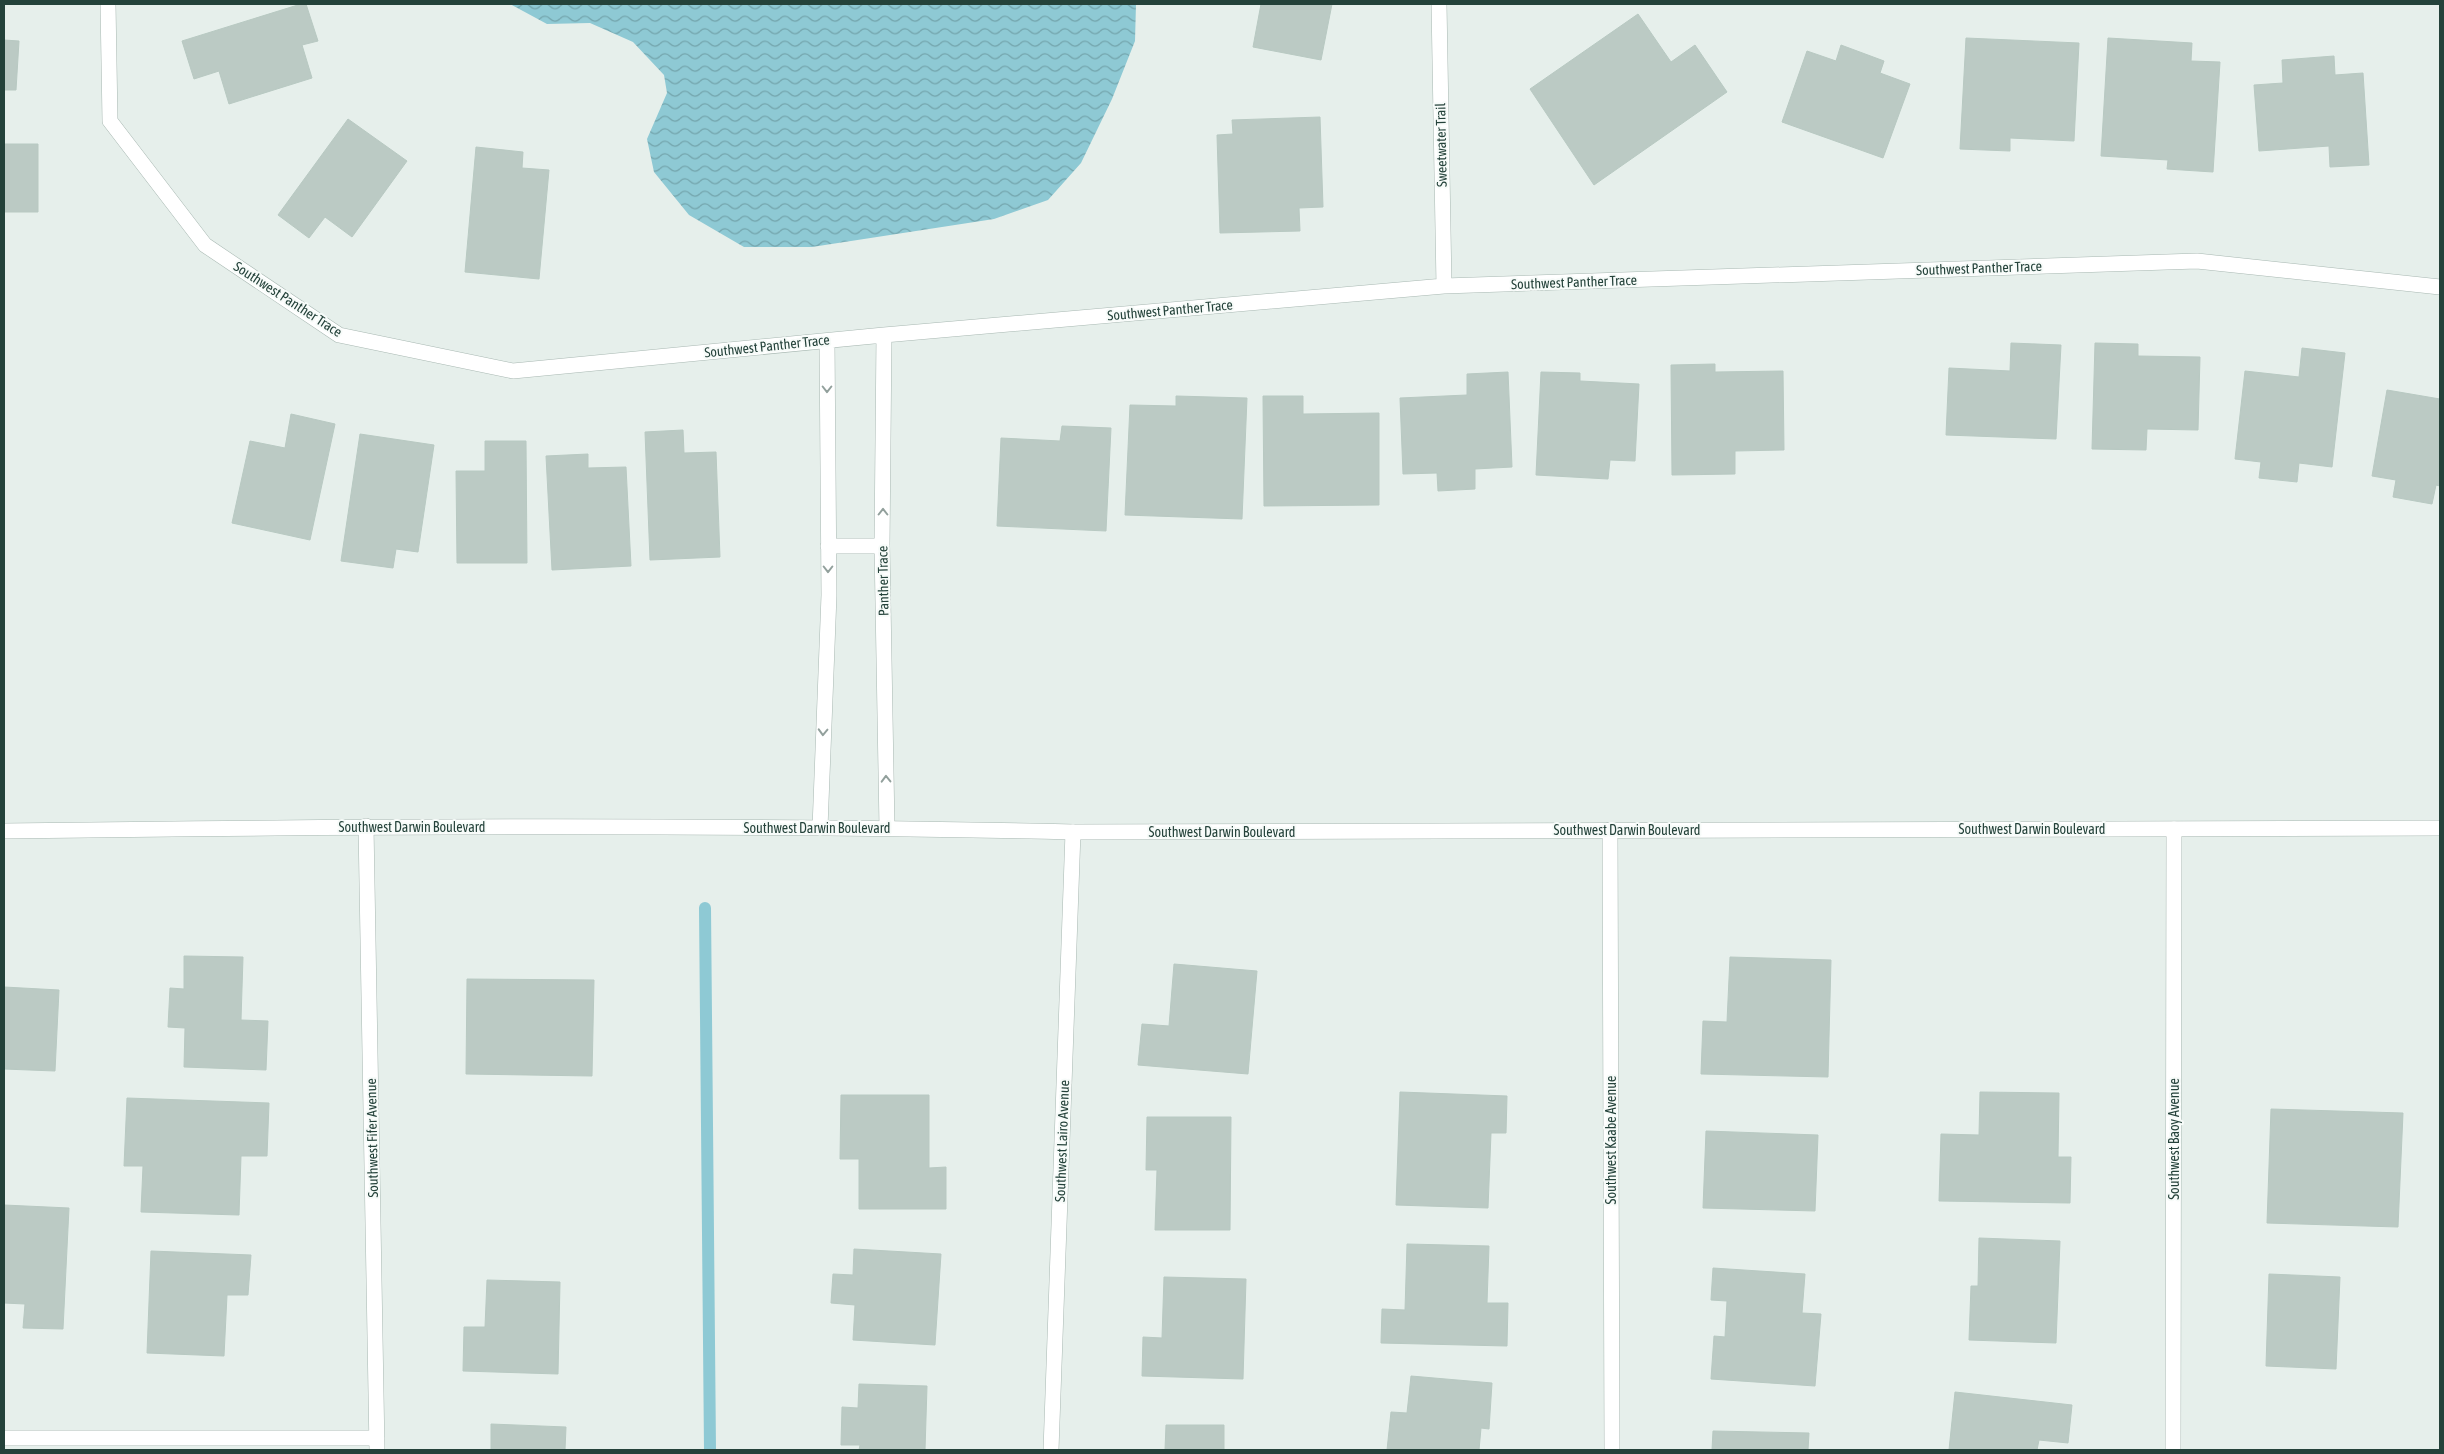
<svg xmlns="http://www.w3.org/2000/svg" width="2444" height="1454" font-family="'Asap Condensed',sans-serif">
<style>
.water{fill:url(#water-waves)}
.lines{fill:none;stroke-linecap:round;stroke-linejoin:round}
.stream{stroke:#8ec9d4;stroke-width:12}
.building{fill:#bbcac4;stroke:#b8c9c2}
.minor-casing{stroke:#a8b8b2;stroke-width:16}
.tertiary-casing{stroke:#a8b8b2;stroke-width:16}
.minor{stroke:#fff;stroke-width:15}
.tertiary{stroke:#fff;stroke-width:15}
.oneway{stroke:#92a09c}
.labels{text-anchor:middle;stroke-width:4;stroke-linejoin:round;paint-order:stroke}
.street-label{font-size:14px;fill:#24423a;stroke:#f7fbf9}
</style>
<defs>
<pattern id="water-waves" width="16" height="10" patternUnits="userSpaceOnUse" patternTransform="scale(1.25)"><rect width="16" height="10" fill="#8ec9d4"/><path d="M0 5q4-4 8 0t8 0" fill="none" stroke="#74a5ad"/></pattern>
</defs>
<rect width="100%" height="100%" fill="#e6efeb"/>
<path class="water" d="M510,4H1136L1135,41L1112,99L1081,163L1048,200L994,219L812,247H744L689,215L654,172L647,139L667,93L664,75L633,42L590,23L547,24Z"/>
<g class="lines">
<path class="stream" d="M705,908L710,1450"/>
</g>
<path class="building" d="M301,4H306L318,41L302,45L312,78L229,104L219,71L194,79L182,41Z
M1261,4H1332L1321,60L1253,47Z
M1638,14L1671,62L1695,45L1727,92L1594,185L1530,89Z
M1966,38L2079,43L2074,141L2010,138V151L1960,149Z
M2108,38L2192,43L2191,61L2220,62L2213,172L2167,169L2168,160L2101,156Z
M4,40L19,41L16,90H4Z
M1841,45L1884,61L1880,73L1910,84L1883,158L1782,122L1807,51L1836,61Z
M2334,56L2335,75L2363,73L2369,165L2330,167L2329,146L2259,151L2254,85L2283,83L2282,60Z
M1320,117L1323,207L1299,208L1300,231L1220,233L1217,135L1233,134L1232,120Z
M348,119L407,161L352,237L325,217L309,238L278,215Z
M4,144H38V212H4Z
M476,147L523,152L522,168L549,170L539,279L465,272Z
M2011,343L2061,345L2056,439L1946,435L1949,368L2010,371Z
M2095,343L2138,344V356L2200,357L2198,430L2147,429L2146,450L2092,449Z
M2302,348L2345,353L2332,467L2299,463L2297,482L2259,478L2261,462L2235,459L2245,371L2299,377Z
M1715,364V372L1783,371L1784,450L1735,451V474L1672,475L1671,365Z
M1508,372L1512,467L1475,469V489L1438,491L1437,473L1403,474L1400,398L1467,395V374Z
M1541,372L1580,373V381L1639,384L1635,461L1610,460L1608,479L1536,475Z
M2387,390L2440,399V396V486L2436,485L2432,504L2393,497L2396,480L2372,476Z
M1176,396L1247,398L1242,519L1125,515L1130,405L1176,406Z
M1263,396H1303V414L1379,413V505L1264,506Z
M291,414L335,424L310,540L232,523L250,441L285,448Z
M1062,426L1111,428L1106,531L997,526L1001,438L1060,441Z
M683,430L684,453L716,452L720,557L650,560L645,432Z
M360,434L434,445L418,552L396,549L393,568L341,561Z
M485,441H526L527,563H457L456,471H485Z
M588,454V468L626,467L631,566L552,570L546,456Z
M184,956L243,957L241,1020L268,1021L266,1070L184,1067L185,1028L168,1027L170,988L184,989Z
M1730,957L1831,960L1828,1077L1701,1074L1703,1021L1727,1022Z
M1174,964L1257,971L1248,1074L1138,1065L1142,1024L1169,1026Z
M467,979L594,980L592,1076L466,1074Z
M4,987L59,990L55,1071L4,1069Z
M1400,1092L1507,1096L1506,1133H1491L1488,1208L1396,1205Z
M1980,1092L2059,1093L2058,1157H2071L2070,1203L1939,1201L1941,1134L1979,1135Z
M841,1095H929V1168L946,1167V1209H859V1159H840Z
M127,1098L269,1103L267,1156H241L239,1215L141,1212L143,1166H124Z
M2271,1109L2403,1113L2398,1227L2267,1223Z
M1147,1117H1231L1230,1230H1155L1157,1170H1146Z
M1706,1131L1818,1135L1815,1211L1703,1208Z
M4,1205L69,1208L63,1329L23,1328L25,1304L4,1303Z
M1979,1238L2060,1241L2056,1343L1969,1340L1971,1286H1978Z
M1407,1244L1489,1246L1487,1303H1508L1507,1346L1381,1343L1382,1309L1405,1310Z
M854,1249L941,1254L935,1345L853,1340L855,1305L831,1303L833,1274L853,1275Z
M151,1251L251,1255L248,1295H227L224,1356L147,1353Z
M1713,1268L1805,1274L1802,1313L1821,1314L1815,1386L1711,1379L1714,1336L1725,1337L1727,1301L1711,1300Z
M2269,1274L2340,1277L2336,1369L2266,1366Z
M1164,1277L1246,1279L1243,1379L1142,1376L1143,1337L1162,1338Z
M487,1280L560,1282L558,1374L463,1371L464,1327H485Z
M1411,1376L1492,1383L1489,1429L1481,1428L1479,1450H1387L1391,1412L1407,1413Z
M859,1384L927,1386L925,1450H859L860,1445H841L842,1407L858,1408Z
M1955,1392L2072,1405L2068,1443L2039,1440L2037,1450H1949Z
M491,1424L566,1427L565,1450H491Z
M1166,1425H1224V1450H1165Z
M1713,1431L1809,1433L1808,1450H1712Z"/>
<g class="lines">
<defs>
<path id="minor" d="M108,4L110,121L205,245L339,335L513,371L884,335L1444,286L2197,261L2440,287
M1439,4L1444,286
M884,335L882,546L887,828
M828,546H882
M366,826L377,1450
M820,828L829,595L827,341
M1610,830L1612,1450
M4,1438H377
M1051,1450L1073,832
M2173,1450L2174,829"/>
<path id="tertiary" d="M4,831C360,826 717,824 1073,832L2440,828"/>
</defs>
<use href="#minor" class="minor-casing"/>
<use href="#tertiary" class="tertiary-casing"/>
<use href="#minor" class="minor"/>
<use href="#tertiary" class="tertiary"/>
</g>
<defs><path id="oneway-chevron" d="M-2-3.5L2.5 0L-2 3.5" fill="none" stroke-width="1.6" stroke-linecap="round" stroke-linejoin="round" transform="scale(1.25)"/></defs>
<g class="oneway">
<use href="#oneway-chevron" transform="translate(827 389) rotate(90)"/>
<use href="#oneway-chevron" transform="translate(883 512) rotate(-90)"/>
<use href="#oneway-chevron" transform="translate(828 569) rotate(90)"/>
<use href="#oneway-chevron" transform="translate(823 732) rotate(92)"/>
<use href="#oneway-chevron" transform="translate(886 779) rotate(-91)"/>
</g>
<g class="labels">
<g class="street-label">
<text transform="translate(1441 145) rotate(-91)" y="5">Sweetwater Trail</text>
<text transform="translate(1979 268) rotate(-2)" y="5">Southwest Panther Trace</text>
<text transform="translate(1574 282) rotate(-2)" y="5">Southwest Panther Trace</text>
<text transform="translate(288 299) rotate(33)" y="5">Southwest Panther Trace</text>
<text transform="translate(1170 310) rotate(-5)" y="5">Southwest Panther Trace</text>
<text transform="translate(767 346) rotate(-6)" y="5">Southwest Panther Trace</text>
<text transform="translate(883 581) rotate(-91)" y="5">Panther Trace</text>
<text x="412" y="832">Southwest Darwin Boulevard</text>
<text x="817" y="833">Southwest Darwin Boulevard</text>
<text x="2032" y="834">Southwest Darwin Boulevard</text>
<text x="1627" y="835">Southwest Darwin Boulevard</text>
<text x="1222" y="837">Southwest Darwin Boulevard</text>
<text transform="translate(372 1138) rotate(-91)" y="5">Southwest Fifer Avenue</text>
<text transform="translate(2174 1139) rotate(-90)" y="5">Southwest Baoy Avenue</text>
<text transform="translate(1611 1140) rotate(-90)" y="5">Southwest Kaabe Avenue</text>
<text transform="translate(1062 1141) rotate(-88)" y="5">Southwest Lairo Avenue</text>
</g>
</g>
<rect width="2444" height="1454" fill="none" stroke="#24423a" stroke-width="10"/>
</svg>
